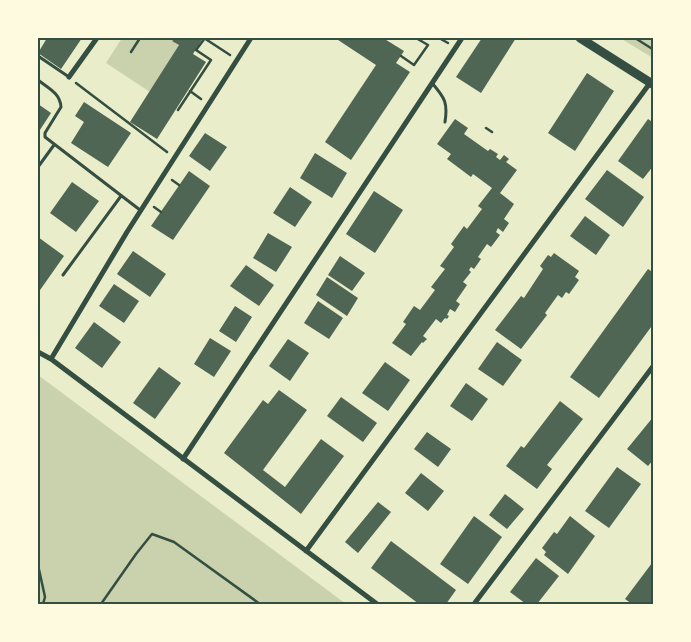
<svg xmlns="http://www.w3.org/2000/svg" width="691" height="642" font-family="Overpass,sans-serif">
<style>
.green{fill:#cad2ad}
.building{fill:#4f6655}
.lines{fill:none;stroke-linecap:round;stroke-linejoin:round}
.path{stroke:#344e41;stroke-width:2.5}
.service{stroke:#344e41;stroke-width:3}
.minor{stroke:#344e41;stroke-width:5}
.secondary{stroke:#344e41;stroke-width:9}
.neatline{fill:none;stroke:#344e41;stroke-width:2}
</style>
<rect width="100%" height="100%" fill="#e9edc9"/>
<path class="green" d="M122,38H174L173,41L179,45L150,92L106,63Z
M620,38H653V58Z
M38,375L42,378L346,604H38Z"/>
<path class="building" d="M47,38H82L61,69L38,53Z
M175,38H203L193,54L206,62L157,139L130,122L179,45L172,41Z
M335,38H383L404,51L396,63L410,72L351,160L325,142L376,65Z
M482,38H516L481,93L456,77Z
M587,73L614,91L575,151L548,133Z
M84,102L131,133L108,167L71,143L84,122L75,116Z
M38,104L51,113L38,133Z
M455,119L468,128L464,134L488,151L490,149L498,154L496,157L500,160L504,155L509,159L506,162L517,170L500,193L514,204L504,219L509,223L503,232L498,228L496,232L500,235L491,247L487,244L478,257L481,259L474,269L471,267L469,270L471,272L463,282L467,285L456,301L460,304L455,312L450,309L447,315L449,316L447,319L445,318L441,323L436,319L423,336L427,339L423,343L422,342L411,356L392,343L406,324L403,322L414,306L420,310L435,290L431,287L445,269L440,266L454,247L451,244L464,226L467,229L482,209L478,206L492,188L473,174L471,177L447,159L451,154L437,144Z
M648,119L654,123V165L643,179L618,161Z
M205,133L227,147L210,171L189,156Z
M315,153L347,173L332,198L300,178Z
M607,170L644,197L623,227L585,199Z
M189,171L210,186L173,240L151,226Z
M72,182L99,201L76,232L50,213Z
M290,187L312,202L295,227L273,213Z
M374,191L403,210L375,253L346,234Z
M585,216L610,235L596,255L570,236Z
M268,233L292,247L276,272L253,258Z
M38,237L64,256L38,293Z
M133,251L166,274L150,297L117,274Z
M554,253L579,271L575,277L579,280L569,294L566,292L562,298L558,295L545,313L547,315L521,349L495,330L521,296L524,298L543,269L540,266L548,255L551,257Z
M340,256L365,273L352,291L328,275Z
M246,265L274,285L259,306L230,286Z
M648,269L654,273V323L599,398L570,377Z
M327,277L358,298L347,316L316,295Z
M114,284L139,301L124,323L99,306Z
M318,301L343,318L329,339L304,323Z
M235,306L252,317L236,342L219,331Z
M94,322L121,342L102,368L75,348Z
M210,338L231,351L214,377L194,364Z
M288,339L309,353L290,381L269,366Z
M497,342L522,360L503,386L478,369Z
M385,362L410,380L388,411L362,393Z
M159,367L181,383L155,419L133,403Z
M466,383L488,399L472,421L450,406Z
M279,390L307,410L263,470L285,487L321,439L344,456L301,514L224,453L263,400L268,404Z
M341,397L377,423L363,442L327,416Z
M560,401L583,419L547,465L552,469L537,489L506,466L521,446L524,448Z
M654,416V459L648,466L627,449Z
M427,432L451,449L438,467L414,449Z
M617,467L641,484L609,528L585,511Z
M421,473L444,491L428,511L405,493Z
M505,494L524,509L507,529L489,515Z
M378,502L391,512L358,553L345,542Z
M474,516L502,537L468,584L440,564Z
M570,516L595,536L568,574L544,555L546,552L542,548L554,532L557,534Z
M391,541L456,590L446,604H419L371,568Z
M536,558L559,576L537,604H526L510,592Z
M652,563L654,564V604H632L625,599Z"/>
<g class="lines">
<path class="path" d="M204,38L230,55
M439,38L448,43
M635,38L654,50
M131,52L140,38
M401,56L414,65L428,45L416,38
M76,83L167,152
M190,91L201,99
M178,110L211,60L196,50L205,38
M486,128L492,132
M172,180L179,185
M154,207L161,212
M38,565L45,597L43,604
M101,604L136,554L152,534L174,542L260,604"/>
<path class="service" d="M38,56L69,77
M38,80C48,88 60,93 61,107L45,133V137L140,210
M432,83C445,98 448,103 445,122
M38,167L54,145
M63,275L121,196"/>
<path class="minor" d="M69,77L97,38
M38,352L51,359L377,604
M51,359L127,232L251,38
M183,459L462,38
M306,551L650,83
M474,604L654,365"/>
<path class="secondary" d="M580,38L654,85"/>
</g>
<rect width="691" height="642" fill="none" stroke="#fefae0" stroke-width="78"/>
<rect x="39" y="39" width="613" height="564" class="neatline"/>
</svg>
